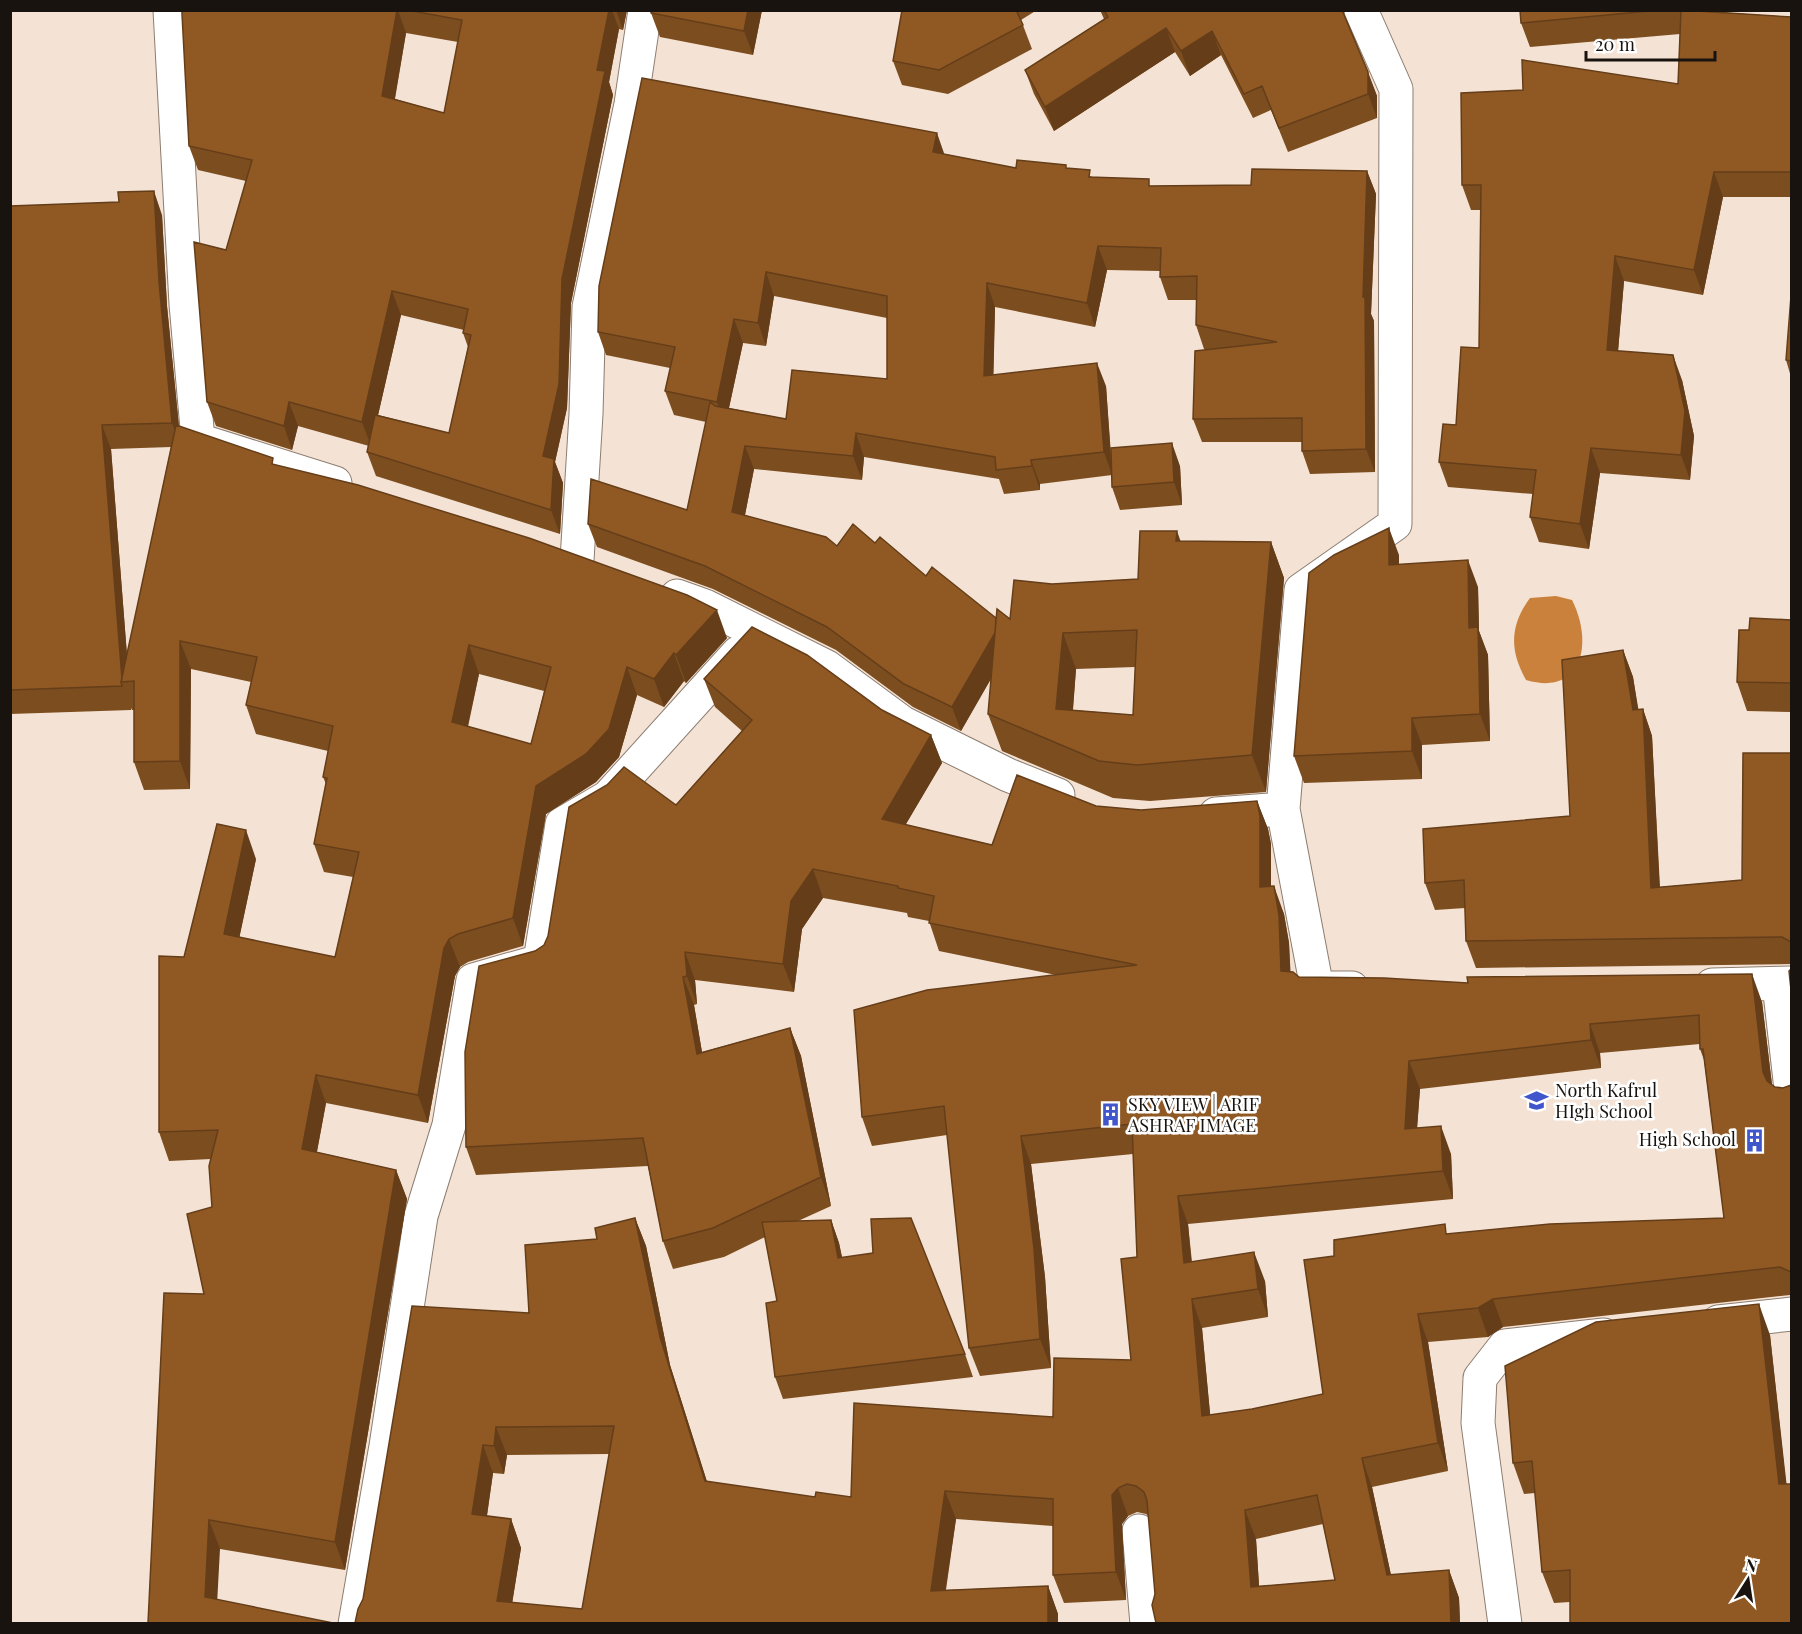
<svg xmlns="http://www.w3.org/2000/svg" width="1802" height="1634" font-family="'Playfair Display',serif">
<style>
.water{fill:#ca813c}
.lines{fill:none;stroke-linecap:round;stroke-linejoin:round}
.minor-casing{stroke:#8c7d70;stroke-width:35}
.minor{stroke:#fff;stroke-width:33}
.wall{fill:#7c4d1f;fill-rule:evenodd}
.shaded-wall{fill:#653e19}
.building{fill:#905924;stroke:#653e19;stroke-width:1.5;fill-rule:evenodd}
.labels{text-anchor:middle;stroke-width:5;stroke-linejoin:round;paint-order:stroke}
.poi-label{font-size:18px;fill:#18130e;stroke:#fff;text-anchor:start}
</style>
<rect width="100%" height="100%" fill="#f4e3d5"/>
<path class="water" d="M1556,596L1572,600C1593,641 1584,697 1526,680C1509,650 1510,625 1530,598Z"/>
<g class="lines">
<defs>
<path id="minor" d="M170,10L186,304L198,440L335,483
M577,560L586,414L589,307L631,104L645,10
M677,596L705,606L827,667L903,723L1008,775L1058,795
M1216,814L1283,809
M1779,984L1792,1098
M1712,985L1792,983
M1352,988H1317L1283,809L1301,590L1395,524L1396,89L1361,10
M1718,1322L1792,1314
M1139,1531L1147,1624
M355,1624L386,1446L421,1216L449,1125L473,980L540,961L562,824L608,797L738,653
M1505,1624L1478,1423L1480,1378L1505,1346L1604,1335"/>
</defs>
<use href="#minor" class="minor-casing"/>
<use href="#minor" class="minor"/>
</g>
<path class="wall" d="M182,10H627L623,30L619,29L609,82L613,95L571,303L567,408L555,462L563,483L560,534L376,476L367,452L369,446L298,426L292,450L216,426L207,402L226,250L246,181L198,170L189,146ZM406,33L458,42L444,113L395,99ZM401,315L464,330L463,333L468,347L449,433L378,415Z
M762,10L753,55L660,37L651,13Z
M902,10H1037L1021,20L1032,49L948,94L902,85L893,61Z
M1100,10H1344V14L1377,96V118L1288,152L1271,110L1253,118L1221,55L1190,76L1175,52L1054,131L1034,94L1025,70L1104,19Z
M1520,10H1718V12L1791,17V197H1723L1703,295L1624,281L1618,351L1682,380L1694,436L1690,480L1600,473L1589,549L1539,542L1530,517L1533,494L1448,487L1439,462L1456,425L1479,348L1481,210H1471L1462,185L1678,84L1680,34L1530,47L1521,23Z
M945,154L1016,168L1068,169L1093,177L1151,186L1251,185L1367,171L1376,194L1371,314L1374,321L1375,472L1310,474L1302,451V442H1202L1193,419L1208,350L1204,349L1196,325V300H1168L1160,277V271L1107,270L1095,327L995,307L993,375L1106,386L1112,468L1180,466L1182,505L1120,510L1112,487V475L1040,484V490L1004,494L999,479L864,457L862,480L754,469L745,515L837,546L875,543L926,576L996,618L1010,619L1052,584L1138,579L1180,541L1271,542L1284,578L1266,792L1150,801L1113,798L1002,751L988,714L991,678L961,731L913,707L836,650L713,589L597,547L588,524L687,510L706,422L674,415L665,391L670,368L606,355L598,332ZM774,296L887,318V379L786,419L729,408L743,343L766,346ZM1135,667L1133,715L1073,710L1076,669Z
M10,206L162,215L167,306L179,427L276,465L727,638L686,683L684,681L664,707L637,695L619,757L596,782L546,814L523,946L468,962L460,967L455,976L428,1123L326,1103L317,1152L396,1170L407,1199L345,1570L220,1549L148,1623L204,1294L212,1207L211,1159L169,1161L159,1132L184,957L256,859L239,938L335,957L353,877L324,872L314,844L326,784L323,777L328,751L256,734L246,705L251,682L191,669L190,789L144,790L134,762V710H132L131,708V710L10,714ZM171,447L127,655L111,449ZM479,674L544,691L531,744L468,727Z
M1791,296V377L1786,360Z
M1399,555V564L1478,587L1479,631L1488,655L1490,741L1422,745V779L1304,783L1294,756Z
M1791,620V712L1747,711L1737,682L1749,630Z
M1623,650L1633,677L1638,710L1643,709L1652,736L1660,887L1742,880L1791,753V964L1476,968L1466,941L1465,908L1435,910L1425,883L1570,816Z
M704,679L882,710L931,735L942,763L905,825L992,845L1096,806L1141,810L1257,801L1268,829L1271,844V886L1284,914L1289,943L1290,972L1299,977L1762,1002L1772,1085L1775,1087L1783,1088L1791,1085V1296L1790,1295L1503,1327L1488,1337L1428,1342L1448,1471L1372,1487L1391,1575L1449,1570L1459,1598L1460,1623H1156L1155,1594L1149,1516L1146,1514L1137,1512L1128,1516L1122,1524L1126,1600L1064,1603L1053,1575V1526L956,1519L946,1590L1048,1586L1058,1614V1623H355L529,1313L597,1239L635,1218L646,1246L670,1365L707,1482L815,1497H851L1053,1417L1131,1360L1137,1257L1133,1154L1031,1164L1045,1277L1051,1368L980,1376L969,1348L947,1135L872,1146L862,1117L1056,975L939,951L929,921L908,917L907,913L823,898L802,929L794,992L695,980L697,1004L694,1005L702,1052L790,1028L801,1056L831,1206L798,1221L831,1220L839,1243L842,1258L965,1354L973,1377L783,1399L775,1377L777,1301L765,1237L724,1257L673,1269L663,1241L648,1166L476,1175L466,1147L535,951L544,945L676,805L742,731L715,707ZM1700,1044V1049L1704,1060L1724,1218L1449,1234L1334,1256L1323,1394L1252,1409L1210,1415L1202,1328L1268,1317L1265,1281L1192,1262L1188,1224L1453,1199L1451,1154L1417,1127L1420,1089L1601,1068L1600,1053ZM609,1454L582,1609L512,1603L521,1548L511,1519L487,1516L493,1473L504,1474L507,1455ZM1323,1524L1335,1580L1259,1586L1256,1539Z
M1770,1335L1786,1484L1570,1602L1554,1603L1542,1572L1535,1493L1524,1494L1513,1463Z"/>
<path class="shaded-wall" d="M397,10H398L406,33L391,120L382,96Z
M609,10H612L619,29L609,82L613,95L571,303L567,408L555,462L563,483L560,534L551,510L543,456L562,279L597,70Z
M616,10H627L623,30Z
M748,10H762L753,55L744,31Z
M1166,28L1175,52L1054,131L1045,107Z
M1212,31L1221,55L1190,76L1181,51Z
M1368,72L1377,96V118L1368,94Z
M937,133L945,156L933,152Z
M1367,171L1376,194L1371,314L1374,321L1375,472L1366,449L1363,297Z
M1714,172L1723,197L1703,295L1694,270Z
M154,191L162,215L167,306L181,447L172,423L159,282Z
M1098,246L1107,270L1095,327L1087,303Z
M1615,256L1624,281L1616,375L1607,350Z
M766,272L774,296L766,346L758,323Z
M987,283L995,307L993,399L984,376Z
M392,291L401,315L371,446L362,422Z
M734,319L743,343L725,426L717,402Z
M1673,355L1682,380L1694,436L1690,480L1681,455Z
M1097,363L1106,386L1112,475L1104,452Z
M289,402L298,426L292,450L284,426Z
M102,425L111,449L129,681H122Z
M856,433L864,457L862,480L853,456Z
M1172,443L1180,466L1182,505L1174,482Z
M745,446L754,469L741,535L732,512Z
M1591,448L1600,473L1589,549L1580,524Z
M1031,460L1040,484V490L1032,466Z
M1389,528L1399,555V592L1389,565Z
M1177,531L1190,568L1176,541Z
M1271,542L1284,578L1266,792L1252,755Z
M1468,560L1478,587L1479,631L1488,655L1490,741L1480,714L1469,628Z
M717,610L727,638L686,683L676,655Z
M1002,622L1010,646L961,731L952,707Z
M1063,633L1076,669L1070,745L1056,709Z
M180,641L191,669L190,789L180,761Z
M469,645L479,674L462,751L452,722Z
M1623,650L1633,677L1643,737L1633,710Z
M674,653L684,681L664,707L654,679Z
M627,667L637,695L619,757L596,782L546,814L523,946L513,918L536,786Z
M1643,709L1652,736L1661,915L1651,888Z
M1412,718L1422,745V779L1412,751Z
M931,735L942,763L892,848L882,819Z
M1257,801L1268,829L1271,844V916L1260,887Z
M246,830L256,859L234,963L224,934Z
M813,869L823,898L802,929L794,992L783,964L791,901Z
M1274,886L1284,914L1289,943L1292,1000L1281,971Z
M449,939L460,967L455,976L428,1123L418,1095L444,948Z
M685,952L695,980L697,1004L687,976Z
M1752,974L1762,1002L1774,1101L1763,1072Z
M683,977L694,1005L707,1082L697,1054Z
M1590,1024L1600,1053L1601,1068L1591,1040Z
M790,1028L801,1056L831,1206L821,1177Z
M1409,1061L1420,1089L1415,1157L1405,1129Z
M316,1075L326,1103L312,1177L302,1149Z
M1441,1126L1451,1154L1453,1199L1443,1171Z
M1021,1136L1031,1164L1045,1277L1051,1368L1040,1339Z
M396,1170L407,1199L345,1570L335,1542Z
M1178,1196L1188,1224L1194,1291L1184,1263Z
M635,1218L646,1246L670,1365L716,1510L705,1481L660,1337Z
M831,1220L839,1243L847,1280L838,1258Z
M1254,1252L1265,1281L1268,1317L1258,1289Z
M1192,1299L1202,1328L1213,1444L1202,1416Z
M1493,1299L1503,1327L1488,1337L1478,1308Z
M1759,1304L1770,1335L1790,1515L1779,1484Z
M1418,1314L1428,1342L1448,1471L1438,1443Z
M496,1427L507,1455L504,1474L494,1446Z
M483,1445L493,1473L483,1542L472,1514Z
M1362,1458L1372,1487L1397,1603L1387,1575Z
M1118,1488L1128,1516L1122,1524L1126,1600L1116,1572L1112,1495Z
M945,1491L956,1519L941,1619L931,1591Z
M1245,1510L1256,1539L1261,1615L1251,1587Z
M511,1519L521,1548L509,1623L497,1601Z
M209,1520L220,1549L216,1623L205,1597Z
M1449,1570L1459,1598L1460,1623H1451Z
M1048,1586L1058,1614V1623H1048Z"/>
<path class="building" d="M182,10H397L382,96L444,113L462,20L407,10H609L597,70L605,71L562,279L559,384L543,456L554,459L551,510L367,452L375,415L449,433L471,335L463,333L468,309L392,291L362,422L289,402L284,426L207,402L194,242L226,250L252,160L189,146L182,14Z
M651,10H748L744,31L651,13Z
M902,10H1016L1023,25L939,70L893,61Z
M1104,10H1342L1368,72V94L1279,128L1262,86L1244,94L1212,31L1181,51L1166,28L1045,107L1025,70L1108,17Z
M1520,10H1660L1521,23Z
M1681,10L1791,17V172H1714L1694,270L1615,256L1607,350L1673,355L1685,411L1681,455L1591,448L1580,524L1530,517L1536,470L1439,462L1443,424L1456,425L1461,347L1479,348L1481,185H1462L1461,93L1523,90L1522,60L1678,84Z
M642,78L937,133L933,152L1016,168L1017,160L1066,165V168L1090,170L1089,177L1149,179V186L1251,185L1252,169L1367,171L1363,297H1365L1366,449L1302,451V418L1193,419L1195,351L1277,342L1196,325L1197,276L1160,277L1161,248L1098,246L1087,303L987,283L984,376L1097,363L1104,452L1031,460L1032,466L996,470L995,457L856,433L853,456L745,446L732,512L826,537L837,546L853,524L875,543L880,537L926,576L932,567L996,618L995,633L952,707L904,684L827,627L705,566L588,524L591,479L687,510L710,402L715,406L786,419L792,370L887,379V296L766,272L758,323L734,319L717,402L665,391L675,347L598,332L599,286Z
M154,191L159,282L172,423L102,425L122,679L121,682L122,686L10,690V206L119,202L118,192Z
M1791,296V361L1786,360Z
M176,425L273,458L272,464L358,485L529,538L687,595L717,610L676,655L674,653L654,679L627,667L609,729L586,754L536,786L513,918L458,934L449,939L444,948L418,1095L316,1075L302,1149L396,1170L335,1542L209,1520L205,1597L333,1623H148L164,1293L204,1294L187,1214L212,1207L209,1166L218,1130L159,1132V956L184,957L217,824L246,830L224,934L335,957L359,852L314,844L327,778L323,777L333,726L246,705L257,657L180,641V761L134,762V681L121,682ZM469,645L551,667L531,744L452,722Z
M1172,443L1174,482L1112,487L1111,448Z
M1389,528V565L1468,560L1469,628L1478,627L1480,714L1412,718V751L1294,756L1309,573L1334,555Z
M1140,531H1177L1176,541L1271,542L1252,755L1137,765L1099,761L988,714L997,609L1010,619L1014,580L1052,584L1138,579ZM1137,630L1133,715L1056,709L1063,633Z
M1750,618L1791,620V683L1737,682L1739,630H1749Z
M752,627L807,655L882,710L931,735L882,819L992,845L1017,775L1096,806L1141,810L1257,801L1260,816V887L1274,886L1279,915L1281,971L1293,972L1299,977L1384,978L1468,983L1467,977L1752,974L1763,1072L1767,1081L1775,1087L1783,1088L1791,1085V1272L1780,1267L1493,1299L1478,1308L1418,1314L1438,1443L1362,1458L1387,1575L1449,1570L1451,1623H1156L1152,1605L1155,1594L1147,1501L1144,1492L1136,1486L1127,1484L1118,1488L1112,1495L1116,1572L1053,1575V1499L945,1491L931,1591L1048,1586V1623H355L358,1609L363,1599L412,1306L529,1313L525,1245L597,1239L595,1228L635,1218L660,1337L705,1481L815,1497L816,1492L851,1497L854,1403L1053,1417L1054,1358L1131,1360L1121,1259L1137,1257L1132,1124L1021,1136L1034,1249L1040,1339L969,1348L944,1106L862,1117L854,1010L927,990L1137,965L929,923L934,896L898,888V886L813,869L791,901L783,964L685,952L687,976L683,977L697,1054L790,1028L821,1177L713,1228L663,1241L643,1138L466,1147L465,1052L479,966L535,951L544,945L548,936L569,807L607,785L624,767L676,805L752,720L704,679ZM1699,1015L1700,1049H1703L1724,1218L1550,1224L1446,1234L1445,1224L1334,1240V1256L1304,1260L1323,1394L1252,1409L1202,1416L1192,1299L1258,1289L1254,1252L1184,1263L1178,1196L1443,1171L1441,1126L1405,1129L1409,1061L1591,1040L1590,1024ZM614,1426L582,1609L497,1601L511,1519L472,1514L483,1445L494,1446L496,1427ZM1317,1495L1335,1580L1251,1587L1245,1510Z
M1623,650L1633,710L1643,709L1651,888L1742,880L1743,753H1791V942L1782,937L1466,941L1464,880L1425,883L1423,829L1570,816L1562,660Z
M1791,969V990L1789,971Z
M911,1218L965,1354L775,1377L766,1303L777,1301L762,1222L831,1220L838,1258L873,1253L871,1219Z
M1759,1304L1779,1484H1791V1623H1570V1570L1542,1572L1532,1461L1513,1463L1505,1366L1596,1322Z"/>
<defs>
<symbol id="school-bare" viewBox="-9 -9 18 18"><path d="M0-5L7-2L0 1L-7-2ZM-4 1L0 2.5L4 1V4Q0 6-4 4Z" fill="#4156ca" stroke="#fff" stroke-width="2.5" paint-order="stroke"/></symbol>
<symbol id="building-bare" viewBox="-9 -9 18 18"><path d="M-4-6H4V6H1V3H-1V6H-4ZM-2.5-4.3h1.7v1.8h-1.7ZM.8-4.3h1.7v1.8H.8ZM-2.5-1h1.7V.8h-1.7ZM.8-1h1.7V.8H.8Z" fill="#4156ca" stroke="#fff" stroke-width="2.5" paint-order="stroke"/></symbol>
</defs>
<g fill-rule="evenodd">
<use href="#school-bare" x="1520" y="1084" width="33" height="33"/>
<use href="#building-bare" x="1094" y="1098" width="33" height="33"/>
<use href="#building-bare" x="1738" y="1124" width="33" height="33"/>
</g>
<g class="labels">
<g class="poi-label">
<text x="1555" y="1097">North Kafrul<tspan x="1555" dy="21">HIgh School</tspan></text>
<text x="1128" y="1111">SKY VIEW | ARIF<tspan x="1128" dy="21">ASHRAF IMAGE</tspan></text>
<text x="1736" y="1146" text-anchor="end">High School</text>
</g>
</g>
<rect width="1802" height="1634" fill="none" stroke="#18130e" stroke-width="24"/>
<g transform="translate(1748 1580) rotate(12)" stroke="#ffffff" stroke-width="4.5" paint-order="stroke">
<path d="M0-4.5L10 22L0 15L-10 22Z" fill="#18130e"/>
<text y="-9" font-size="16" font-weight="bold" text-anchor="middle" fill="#18130e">N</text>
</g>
<path d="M1586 51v9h129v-9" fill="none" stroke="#18130e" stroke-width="3"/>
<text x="1595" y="51" font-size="18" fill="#18130e" stroke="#ffffff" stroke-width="4.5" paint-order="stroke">20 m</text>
</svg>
